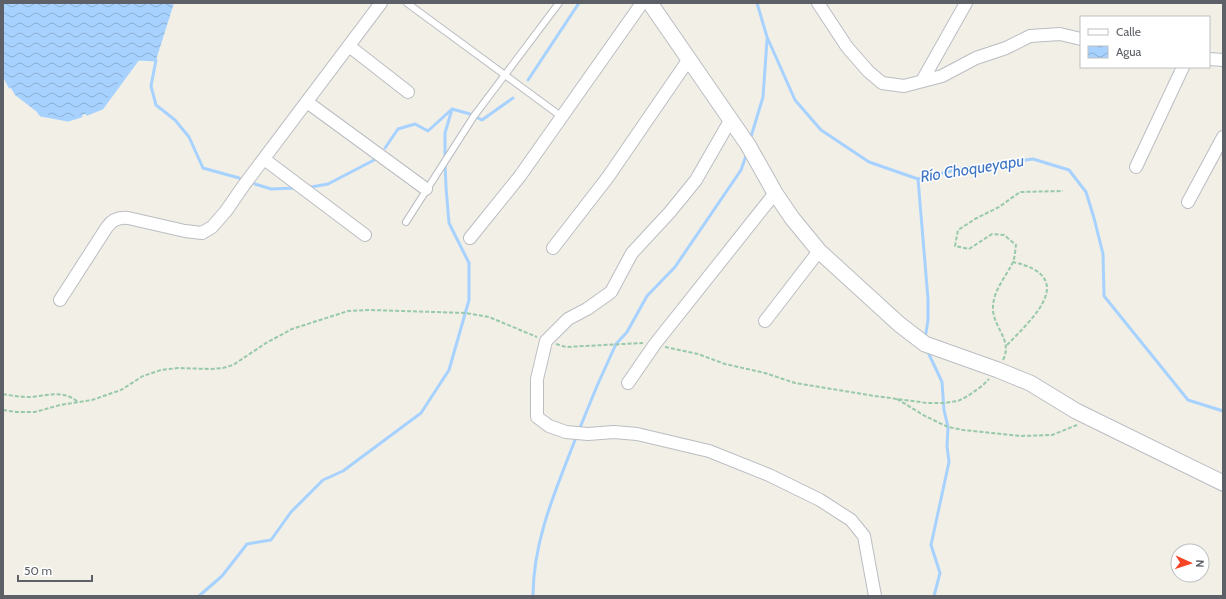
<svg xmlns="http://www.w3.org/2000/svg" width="1226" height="599" font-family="Cabin,sans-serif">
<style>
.water{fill:url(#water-waves)}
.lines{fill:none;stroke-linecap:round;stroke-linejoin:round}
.stream{stroke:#a7d2ff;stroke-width:3}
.service-casing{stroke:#babdc2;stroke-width:8}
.minor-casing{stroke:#babdc2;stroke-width:14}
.tertiary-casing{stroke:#babdc2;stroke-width:17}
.path{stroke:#98c9a9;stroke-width:2;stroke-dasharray:4 2;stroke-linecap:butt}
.service{stroke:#fff;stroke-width:6}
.minor{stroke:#fff;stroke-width:12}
.tertiary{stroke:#fff;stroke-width:15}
.labels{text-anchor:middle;stroke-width:3;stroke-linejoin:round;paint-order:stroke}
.water-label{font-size:16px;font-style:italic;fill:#3d75c4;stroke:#fff}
</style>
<defs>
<pattern id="water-waves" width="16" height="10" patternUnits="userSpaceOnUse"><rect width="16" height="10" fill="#a7d2ff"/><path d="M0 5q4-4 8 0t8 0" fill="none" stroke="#8baed2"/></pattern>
</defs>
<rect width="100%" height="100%" fill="#f1efe6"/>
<path class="water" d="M3,3H174L156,60L138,59L102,108L68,120L41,115L15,95L3,74Z"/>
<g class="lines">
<path class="stream" d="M757,3L767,37L795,100L821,130L869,162L918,179L960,169L1033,159L1069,170L1086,192L1094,218L1103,254L1104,296L1188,400L1223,411
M3,74L10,87
M528,80L579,3
M39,113L41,115L68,120L81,116
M87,114L102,108L138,59L156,60L151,86L156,105L175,120L189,137L203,168L239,178
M750,140L763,97L767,40
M385,148L398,129L415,124L428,131L452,109L470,114L482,120L513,98
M445,158V133L452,109
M918,179L928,299V320L925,339
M255,184L271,189L297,188
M311,187L328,184L378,158
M927,350L942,382L944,410L948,427L947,446L949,462L931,545L940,573L934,596
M579,430L597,386L616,344L627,332L647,296L675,267L741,170L747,153
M199,596L222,576L247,544L271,540L291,512L323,480L343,471L421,413L449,370L469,300V263L449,223L446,187L445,163
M533,596C533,539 557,487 577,435"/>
<defs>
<path id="service" d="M407,3L562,117
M406,222L474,116L559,3"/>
<path id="minor" d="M818,3L847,47L868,71L882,83L904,86L942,76L976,58L1006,48L1030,36L1060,34L1081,39
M349,46L408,92
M1209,59L1223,60
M922,81L966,3
M307,102L426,189
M731,119L696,180L670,212L632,253L611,292L587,309L568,319L546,341L537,379V417L549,426L566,432L588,434L614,432L637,434L709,451L769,475L820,500L851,520L864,536L875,596
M264,159L365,235
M1136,167L1183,67
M1188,202L1223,137
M470,238L520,176L642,3
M553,248L608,177L689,59
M60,300L107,227C112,220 119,217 128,218L185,231L202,233L212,227L226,211L244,185L381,3
M765,321L819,251
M628,383L655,344L775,193"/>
<path id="tertiary" d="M650,3L748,145L775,193L792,218L819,251L899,324L925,344L998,370L1030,383L1076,411L1223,483"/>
</defs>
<use href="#service" class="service-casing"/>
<use href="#minor" class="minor-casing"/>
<use href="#tertiary" class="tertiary-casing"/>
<path class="path" d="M556,344L566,347L643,343
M1007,345C1033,318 1079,277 1013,262
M665,347L698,354L725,364L765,373L795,383L875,396L927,403H944L958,401L968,396L982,386L989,379
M1003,360C1013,341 994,328 993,310C992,292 1005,278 1012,264C1015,259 1015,251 1016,245L1004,235L992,234L969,249L955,246L958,230L975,219L999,207L1020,192L1063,191
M3,394C12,396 22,397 32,397C49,395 64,390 78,402
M897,399L925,416L948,427L963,430L1021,436L1052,435L1077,425
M3,410L16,412H35L60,405L92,400L121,390L143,376L161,370L178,368L210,369L223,368L233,365L266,343L292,329L348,311L370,310L466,313L489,317L537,337"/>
<use href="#service" class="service"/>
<use href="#minor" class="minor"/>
<use href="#tertiary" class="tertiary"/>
</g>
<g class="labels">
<g class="water-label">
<text transform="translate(972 168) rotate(-9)" y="6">Río Choqueyapu</text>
</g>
</g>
<rect width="1226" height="599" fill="none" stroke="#5d6167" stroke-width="8"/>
<rect x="1080" y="16" width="130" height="52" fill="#ffffff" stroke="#bec0c2"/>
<rect x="1088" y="29" width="20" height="6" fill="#ffffff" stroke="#bec0c2"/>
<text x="1116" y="36" font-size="12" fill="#5d6167">Calle</text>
<rect x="1088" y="46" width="20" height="12" fill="url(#water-waves)" stroke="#bec0c2"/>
<text x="1116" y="56" font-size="12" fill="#5d6167">Agua</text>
<g transform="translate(1190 563) rotate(93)"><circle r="19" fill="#ffffff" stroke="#bec0c2"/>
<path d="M0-3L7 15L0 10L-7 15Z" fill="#f64526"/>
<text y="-6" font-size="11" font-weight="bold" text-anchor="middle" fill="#5d6167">N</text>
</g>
<path d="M18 575v6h74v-6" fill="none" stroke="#5d6167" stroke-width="2"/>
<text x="24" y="575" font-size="12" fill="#5d6167" stroke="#ffffff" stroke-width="3" paint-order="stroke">50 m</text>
</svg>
